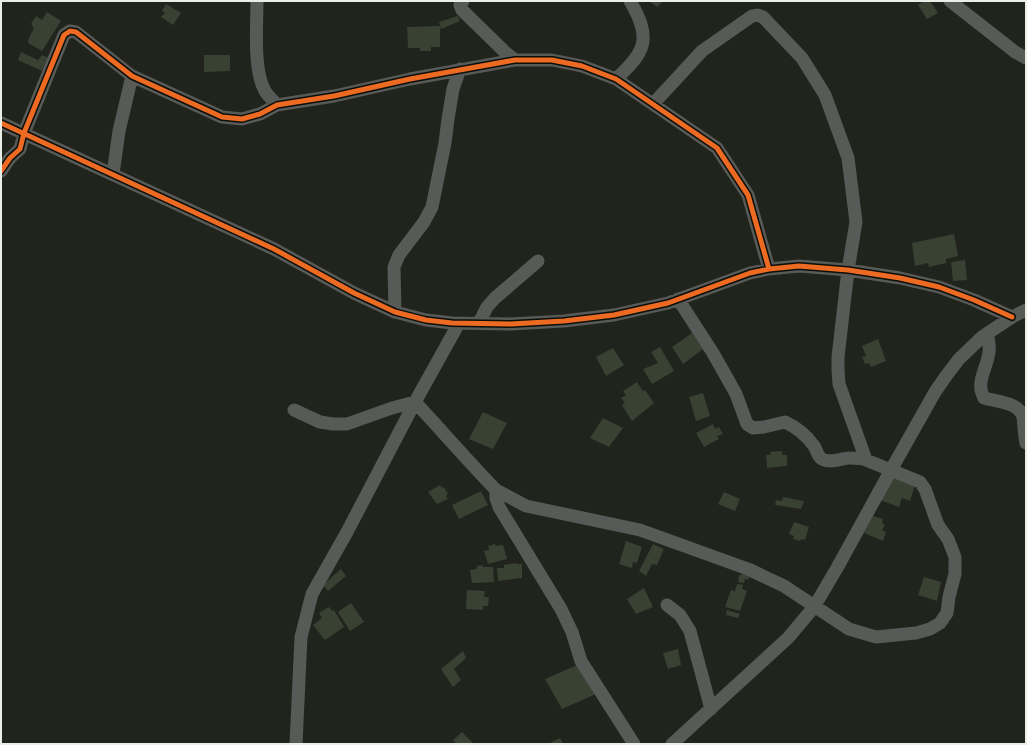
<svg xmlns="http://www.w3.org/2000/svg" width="1027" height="745" font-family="'PT Sans Narrow',sans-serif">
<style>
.building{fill:#384132}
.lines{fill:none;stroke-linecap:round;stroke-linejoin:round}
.minor{stroke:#575a56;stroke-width:13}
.cycleway-casing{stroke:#0b0e09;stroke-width:8}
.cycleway{stroke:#ed6a23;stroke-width:5}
</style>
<rect width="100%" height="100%" fill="#20241d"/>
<path class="building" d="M649,1H663L657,7Z
M924,1H930L938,13L927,19L918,5Z
M166,4L181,13L173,25L161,17L165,13L162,11Z
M47,12L61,21L42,51L28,43L29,38L34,28L31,24L36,16L42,20Z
M458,16L460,21L441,29L439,22Z
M440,26V47H431V51H420V48H408L407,27Z
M21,52L38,60L42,55L49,58L42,71L18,60Z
M204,55H230V71L204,72Z
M954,234L958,256L946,259V263L929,267L928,263L915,266L912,243Z
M965,260L967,280L953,281L951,262Z
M692,333L703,349L683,364L672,347Z
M878,339L886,361L871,367L869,363L865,364L862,357L866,356L862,346Z
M660,347L674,371L652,384L643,369L658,363L651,352Z
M613,348L624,365L606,376L596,357Z
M637,382L643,391L645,390L654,403L632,421L622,405L625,403L621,398L626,395L623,391Z
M703,393L710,416L696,421L689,397Z
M483,412L507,423L493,449L469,439Z
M603,418L623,428L609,447L590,438Z
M713,424L715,429L719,427L723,434L717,436L719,439L704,447L696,433Z
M782,451V455H787V466L767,468L766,455H771L770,452Z
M893,476L916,482L910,501L902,498L899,507L880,500Z
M440,485L442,488L444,487L448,494L446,496L448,499L437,504L428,492Z
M481,491L488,505L459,519L452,505Z
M724,492L740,499L735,511L718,504Z
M783,497L804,501L801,509L775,505L776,500L782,501Z
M873,516L883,519L882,523L885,525L882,530L886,532L883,541L864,533Z
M794,522L809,527L805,540L801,539L800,541L793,539L794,536L789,534Z
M626,541L642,547L637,563L633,562L632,568L619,564Z
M495,544L496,546L503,545L507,559L488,564L484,551L489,550L488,546Z
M653,544L664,549L657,565L652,564L646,576L639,571Z
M516,563L517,564H522V578L498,581L497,568H504V565Z
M482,565L483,567H493L494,582L472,583L470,570L477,569V566Z
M341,569L346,576L328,591L323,585Z
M742,572L750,574L748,580L745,579L744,583L738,582L739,575H741Z
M924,577L941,582L937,601L918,595Z
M737,584L743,585L742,589L747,591L740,611L725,607L731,590L735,591Z
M644,588L653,607L636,614L627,599Z
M467,590L485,591L484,597H489L488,606H483V610L466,609Z
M351,603L364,622L350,631L338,612Z
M329,607L332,611L334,610L344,627L325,640L313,625L322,618L319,613Z
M727,610L740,614L738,618L726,615Z
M678,649L681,665L668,669L663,653Z
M463,651L466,658L454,669L461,680L453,687L441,669Z
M577,665L596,694L562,709L545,679Z
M462,732L474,744H456L453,740Z
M560,738L563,744H548Z"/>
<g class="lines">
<path class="minor" d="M257,1C257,25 253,70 265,91C268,96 273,100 277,105
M463,1L460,5L462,10L506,53L515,60
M950,1L1015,52L1026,58
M616,79C646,52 652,38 630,1
M653,104L702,51L752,16L757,15L763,17L802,58L825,95L848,158L856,222L848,270L838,357V370L839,384L866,460
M1,123L274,249L354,293L395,312L426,320L452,323L511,324L564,321L614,315L668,303L750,273L769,269L799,266L848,270L900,278L939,287L974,300L1012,317
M1,171L10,158L20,149L24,133L64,35L70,31L76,32L132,76L222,117L242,119L260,114L277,105L334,96L410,79L515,60H552L582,66L616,79L717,148L748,195L769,269
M113,174L119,131L132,76
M395,312L394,267L399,255L424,222L432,207L445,143L448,119L453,89L460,69
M479,323L487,307L495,298L538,261
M988,333C988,339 990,346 989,352C987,369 975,382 984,398C997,402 1019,402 1023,417C1024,425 1024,434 1026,443
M294,410L320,422L333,424H347L392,408L415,402C442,431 468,461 496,490V498L499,507L561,609L572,632L581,661L634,744
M496,490L526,506L640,530L748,569L784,586L849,629L876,637L916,633L930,629L940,623L947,613L949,597L955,574V557L948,539L938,525L925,489L920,482L866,460C861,458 856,458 850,458C842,458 830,464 822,459C817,456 817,450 814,446C807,436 796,427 785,422L764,427L753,428L747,424L736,394L713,353L678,299
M667,605L680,615L690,631L711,709
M296,744L301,637L312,594L347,532L415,402L459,323
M672,744L788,638L814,607L837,568L891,470L935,392L946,376L959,359L982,337L1012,317L1026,310"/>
<defs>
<path id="cycleway" d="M1,123L274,249L354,293L395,312L426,320L452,323L511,324L564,321L614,315L668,303L750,273L769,269L799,266L848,270L900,278L939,287L974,300L1012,317
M1,171L10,158L20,149L24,133L64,35L70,31L76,32L132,76L222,117L242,119L260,114L277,105L334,96L410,79L515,60H552L582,66L616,79L717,148L748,195L769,269"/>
</defs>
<use href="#cycleway" class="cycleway-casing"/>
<use href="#cycleway" class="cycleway"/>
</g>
<rect width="1027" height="745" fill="none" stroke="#e9efe6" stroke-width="4"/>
</svg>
